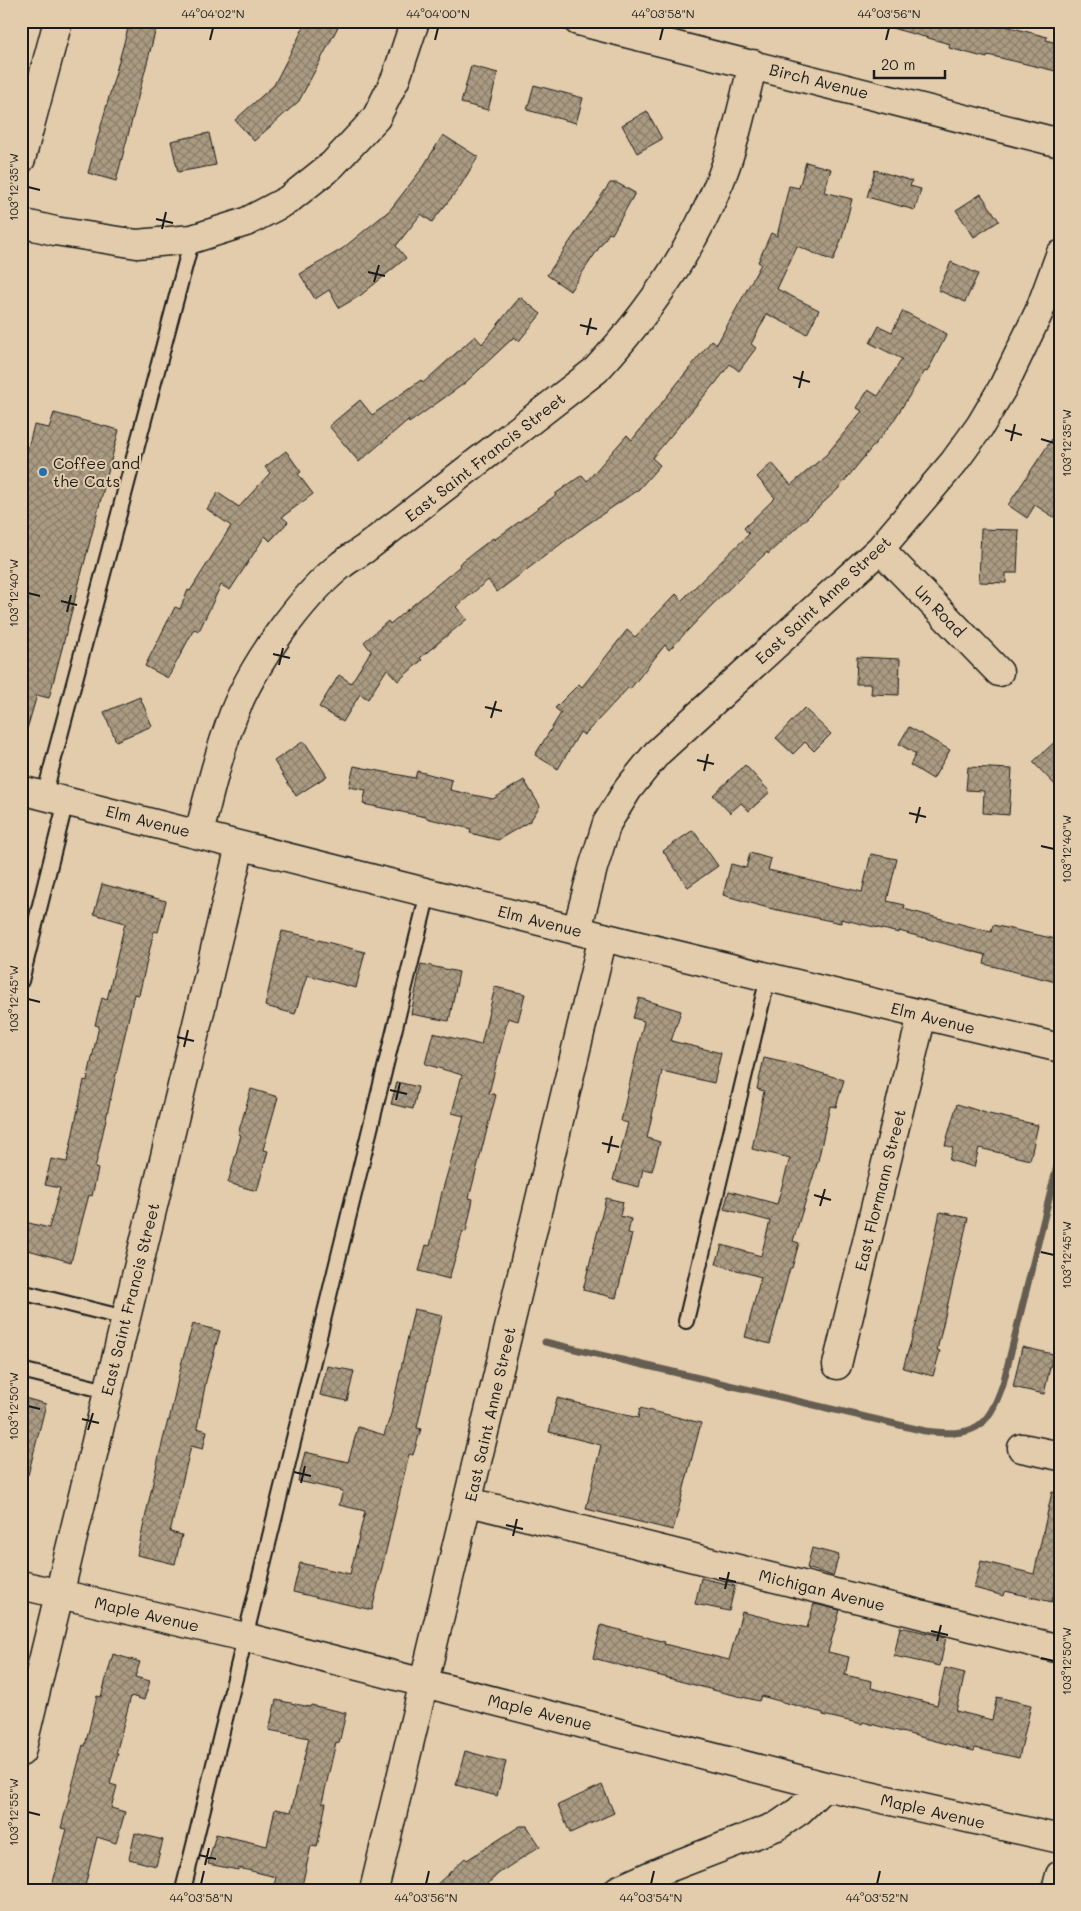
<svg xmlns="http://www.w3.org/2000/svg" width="1081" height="1911" font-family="Mali,sans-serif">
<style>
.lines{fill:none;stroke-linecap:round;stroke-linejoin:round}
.stream{stroke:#655d51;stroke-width:7}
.building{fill:url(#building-cross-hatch);stroke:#1c1c1c}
.service-casing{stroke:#1c1c1c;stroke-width:18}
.minor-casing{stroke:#1c1c1c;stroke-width:31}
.tertiary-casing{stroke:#1c1c1c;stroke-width:31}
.secondary-casing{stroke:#1c1c1c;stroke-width:31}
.service{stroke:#e2ccab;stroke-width:14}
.minor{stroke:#e2ccab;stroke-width:28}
.tertiary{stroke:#e2ccab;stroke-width:28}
.secondary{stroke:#e2ccab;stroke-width:28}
.ticks{fill:none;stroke:#1c1c1c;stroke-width:2}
.poi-dot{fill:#1f6fb2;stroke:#e2ccab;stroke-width:2}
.labels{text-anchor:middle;stroke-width:4;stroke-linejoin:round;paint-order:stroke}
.street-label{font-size:16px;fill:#1c1c1c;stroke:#e2ccab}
.poi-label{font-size:16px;fill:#1c1c1c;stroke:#e2ccab;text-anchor:start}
.neatline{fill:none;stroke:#1c1c1c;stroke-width:2}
.ticks-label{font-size:12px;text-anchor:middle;fill:#1c1c1c}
</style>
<defs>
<pattern id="building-cross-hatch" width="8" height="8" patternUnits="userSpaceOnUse" patternTransform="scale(1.25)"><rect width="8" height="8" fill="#ab9b83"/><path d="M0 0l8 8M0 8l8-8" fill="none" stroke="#8a7e6a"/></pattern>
</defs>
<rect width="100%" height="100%" fill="#e2ccab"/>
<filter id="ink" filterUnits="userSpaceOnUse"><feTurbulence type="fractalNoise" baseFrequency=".02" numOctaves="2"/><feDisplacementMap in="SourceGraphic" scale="10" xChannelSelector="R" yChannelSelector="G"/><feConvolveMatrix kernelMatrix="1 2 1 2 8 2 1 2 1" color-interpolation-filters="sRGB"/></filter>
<g filter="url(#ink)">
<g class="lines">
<path class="stream" d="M545,1342L925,1431C974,1437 987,1430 1003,1384L1060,1154"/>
</g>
<path class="building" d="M130,21H158L116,181L88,173Z
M307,21H341L299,101L254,141L235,120L274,85Z
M889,21H987L1047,37L1046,40L1060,44V72L988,55L987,58L949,48L950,44L888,27Z
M471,66L498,73L488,110L461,103Z
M534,85L583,98L576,123L527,110Z
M647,111L662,139L637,153L622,125Z
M209,133L216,165L178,172L171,141Z
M443,135L478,157L459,188L432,222L421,214L396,246L406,258L361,295L339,308L329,290L315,299L300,274L342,249L390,210L421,170Z
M806,162L831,169L824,192L852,199L842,238L833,261L797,246L777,289L819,310L807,334L767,314L751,344L756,348L739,371L730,364L715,384H714L652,458L660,465L639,489L582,528L497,592L488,580L456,607L467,619L420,658L422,660L398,681L387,669L368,699L360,694L343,722L319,707L339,675L351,683L371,651L364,642L388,621L390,624L460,566L459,564L493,538L494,540L556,495L555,494L582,475L587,481L627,435L632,440L712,340L717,344L761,264L758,262L771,233L777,236L789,186L799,188Z
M875,170L912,181L910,186L921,189L915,210L867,197Z
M610,183H617L635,193L612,234L609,233L570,291L547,275Z
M981,194L999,221L974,237L956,210Z
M951,262L978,274L965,302L938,290Z
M520,297L541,314L519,341L514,337L465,383L409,423L408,420L359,462L329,426L360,400L372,415L421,380L423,383L475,336L482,344Z
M903,311L947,334L927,372L925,371L892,423L838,489L768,554L767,552L712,605L669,650L665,645L630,689L628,688L584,735L580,732L558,769L535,755L561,713L555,708L579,684L582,687L627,630L635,637L676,594L682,600L749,534L744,528L775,498L757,477L772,463L791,485L827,454L862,411L857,408L868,390L878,396L902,359L870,343L879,326L892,332Z
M54,413L119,430L49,698L37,695L27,729L21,728V474L34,425L49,428Z
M1060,427V521L1035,505L1027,518L1008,505Z
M286,451L301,472L298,474L313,494L282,517L288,522L270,541L265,536L230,590L221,585L199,631L194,629L168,678L145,666L175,607L180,609L188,590L190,591L231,526L207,509L218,493L239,507L270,473L265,467Z
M981,529L1019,530L1017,573H1006V583L979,582Z
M857,657L900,659L899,695L871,694L872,684H856Z
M140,697L152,726L116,741L104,712Z
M804,708L831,734L814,751L805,742L793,754L776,738Z
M909,727L950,750L933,779L910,765L916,754L899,744Z
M1060,737V790L1033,762Z
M304,741L327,776L296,796L274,761Z
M745,765L770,792L749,811L741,803L730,813L713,795Z
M354,766L415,778L417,771L452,780L450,790L493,799L524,780L540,806L530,821L498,840L470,833L471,829L426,818V817L363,804L366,790L349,787Z
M968,767L1012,769L1009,815L983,813L984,791L966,790Z
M693,830L718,866L688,887L663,851Z
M750,853L771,859L768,870L862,892L871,854L897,859L887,901L905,905L904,909L991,932L993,925L1060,940V983L984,964L986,955L899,931V933L841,919V923L768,908L723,895L731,864L746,868Z
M102,884L166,901L158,932L154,931L139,995L134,994L95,1168L98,1169L92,1196L89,1195L71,1262L21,1248V1221L49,1228L60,1188L45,1185L51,1159L67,1162L84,1080L87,1081L99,1026L95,1025L102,998L107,1000L125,923L94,914Z
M282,931L315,938V939L365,952L356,988L307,975L295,1014L265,1006Z
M421,964L459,972L449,1021L411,1014Z
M495,987L525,994L518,1021L508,1018L489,1093L496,1095L469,1198L473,1199L466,1232L463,1231L449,1279L419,1271L426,1245L430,1246L442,1192L464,1116L452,1113L462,1075L425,1064L433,1033L481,1045Z
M639,998L681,1011L671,1041L721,1053L714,1083L662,1071L647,1138L660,1142L652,1171L643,1169L639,1187L613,1180L628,1123L621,1121L644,1021L633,1018Z
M764,1058L804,1067V1068L844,1080L836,1107L830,1106L818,1161L793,1241L799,1243L792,1268H790L770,1344L745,1337L761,1277L716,1264L722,1245L761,1256L770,1221L724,1209L729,1191L777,1204L790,1158L752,1149L764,1091L757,1089Z
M397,1082L418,1087L413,1109L391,1104Z
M251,1089L278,1097L263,1150L268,1151L257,1191L228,1183L241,1135L238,1134Z
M957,1104L989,1114L1038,1125L1030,1160L979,1148L974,1167L949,1160L953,1148L945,1145Z
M606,1198L623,1202L620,1216L631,1219L628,1233L632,1234L616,1298L583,1290Z
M940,1212L968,1218L937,1350L940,1351L933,1376L903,1368L916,1325Z
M414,1309L442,1315L417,1428L421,1429L413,1455L409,1454L372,1610L293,1592L300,1563L350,1574L365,1511L339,1505L343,1491L298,1481L305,1452L348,1462L358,1427L384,1435L391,1414Z
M193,1324L220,1331L206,1381L197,1428L207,1431L203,1449L191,1446L170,1532L182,1535L175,1564L137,1555L157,1464L168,1420L169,1421L182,1361Z
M1022,1347L1053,1354L1044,1394L1013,1387Z
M327,1366L354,1371L347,1401L320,1395Z
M21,1397L46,1404L28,1475L21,1474Z
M557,1398L638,1418L640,1408L701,1423L673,1530L586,1509L601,1445L549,1432Z
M1052,1492L1060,1493V1569L1052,1602L1005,1591L1004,1596L974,1588L981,1561L1034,1574Z
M812,1548L839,1555L833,1576L807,1568Z
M701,1578L735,1586L729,1611L695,1604Z
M814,1604L840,1610L828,1652L849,1657L845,1675L872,1681L871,1688L937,1705L945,1668L965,1673L956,1711L992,1720L997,1697L1031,1705L1019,1758L975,1748L974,1751L863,1722L862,1724L823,1715V1713L761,1696L759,1701L717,1691L593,1658L601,1625L665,1642L664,1644L729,1660L742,1612L807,1628Z
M900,1627L946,1637L940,1666L894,1656Z
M113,1654L140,1662L135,1677L150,1681L144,1700L131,1696L116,1754H118L110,1784L117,1786L111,1808L125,1812L116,1843L97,1837L84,1890H51L67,1829L61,1828L83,1745L85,1746L97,1696L101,1697Z
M276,1700L310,1707L311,1705L346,1713L339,1743L336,1742L322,1803H326L317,1847L311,1846L301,1890H273L276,1877L239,1868L238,1870L208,1864L216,1834L267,1846L275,1809L291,1812L309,1738L269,1730Z
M465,1751L506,1762L497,1796L456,1785Z
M602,1785L614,1813L570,1833L558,1805Z
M520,1826H527L540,1846L499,1873L481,1890H431L465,1858L467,1860Z
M135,1833L163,1840L156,1866L129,1859Z"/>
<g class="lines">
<defs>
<path id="service" d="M44,796L192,239
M21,981L66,801
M21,1292L125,1318
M686,1321L768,977
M21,1370L107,1391
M183,1890L428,893"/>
<path id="minor" d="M578,21L1060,143
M21,223L55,231L137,244L192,239L246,222L288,200L332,165L376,118L396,78L415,21
M880,549L999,672
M199,834C209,793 219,752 234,713C253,665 300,598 341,565C348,559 358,554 366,548L596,370C647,315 691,252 720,181C735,144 743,103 753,64
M577,930L593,868L607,823L628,789L657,753L880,549L954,462L980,426L1003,387L1039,312L1060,255
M837,1365L922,1015
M1022,1448L1060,1456
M469,1502L1060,1649
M21,1585L245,1637L825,1786L1060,1839
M21,1752L240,846
M374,1890L603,937
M618,1890L663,1870L777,1826L799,1811L825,1786
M1056,1890L1060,1875"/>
<path id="tertiary" d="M21,790L603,937L1060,1048"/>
<path id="secondary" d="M21,159L58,21"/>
</defs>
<use href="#service" class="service-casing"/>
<use href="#minor" class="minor-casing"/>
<use href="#tertiary" class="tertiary-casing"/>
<use href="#secondary" class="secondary-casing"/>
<use href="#service" class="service"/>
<use href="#minor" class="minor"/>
<use href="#tertiary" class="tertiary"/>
<use href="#secondary" class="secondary"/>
</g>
</g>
<path class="ticks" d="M210,40L213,28M435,40L438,28M660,40L663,28M886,40L889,28M28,187L40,190M156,219L173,223M162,229L166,212M368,272L385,276M374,282L379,265M580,325L597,329M587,335L591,318M793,377L810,382M799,388L803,371M1005,430L1022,435M1041,439L1054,443M1011,441L1015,424M28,593L40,596M61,601L77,605M67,612L71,595M273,654L290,658M279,665L283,648M485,707L502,711M491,718L496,701M697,760L714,764M704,771L708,754M909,813L926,817M916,823L920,807M1041,846L1054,849M28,999L40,1002M177,1037L194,1041M184,1047L188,1030M390,1090L407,1094M396,1100L400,1083M602,1143L619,1147M608,1153L612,1136M814,1195L831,1200M820,1206L825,1189M1041,1252L1054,1255M28,1406L40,1409M82,1419L99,1423M88,1430L93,1413M294,1472L311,1476M301,1483L305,1466M506,1525L523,1529M513,1536L517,1519M719,1578L736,1582M725,1589L729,1572M931,1631L948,1635M937,1641L941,1625M1041,1658L1054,1661M28,1812L40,1815M199,1855L216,1859M205,1865L209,1848M201,1884L204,1871M426,1884L429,1871M651,1884L654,1871M877,1884L880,1871"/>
<circle class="poi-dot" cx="43" cy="472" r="5"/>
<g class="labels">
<g class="street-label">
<text transform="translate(819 81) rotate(14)" y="6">Birch Avenue</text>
<text transform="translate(485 457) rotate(-38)" y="6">East Saint Francis Street</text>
<text transform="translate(823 600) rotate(-43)" y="6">East Saint Anne Street</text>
<text transform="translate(940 611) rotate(46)" y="6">Un Road</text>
<text transform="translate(148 821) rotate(14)" y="6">Elm Avenue</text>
<text transform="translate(540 921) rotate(14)" y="6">Elm Avenue</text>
<text transform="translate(933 1018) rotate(14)" y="6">Elm Avenue</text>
<text transform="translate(880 1190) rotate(-76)" y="6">East Flormann Street</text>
<text transform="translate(130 1299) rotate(-76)" y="6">East Saint Francis Street</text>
<text transform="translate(490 1414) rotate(-77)" y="6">East Saint Anne Street</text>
<text transform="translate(822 1590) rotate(14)" y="6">Michigan Avenue</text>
<text transform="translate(147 1614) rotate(13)" y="6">Maple Avenue</text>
<text transform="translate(540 1712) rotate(14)" y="6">Maple Avenue</text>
<text transform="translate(933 1811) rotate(13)" y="6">Maple Avenue</text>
</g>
<g class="poi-label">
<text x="53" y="469">Coffee and<tspan x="53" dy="18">the Cats</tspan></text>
</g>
</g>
<rect width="1081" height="1911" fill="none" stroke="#e2ccab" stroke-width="55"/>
<path d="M874 70v8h71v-8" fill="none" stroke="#1c1c1c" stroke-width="2.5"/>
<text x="881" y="70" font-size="15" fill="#1c1c1c" stroke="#e2ccab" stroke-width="4" paint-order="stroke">20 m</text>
<rect x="28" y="28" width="1026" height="1856" class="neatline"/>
<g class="ticks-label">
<text x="213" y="18">44°04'02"N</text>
<text x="438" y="18">44°04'00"N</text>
<text x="663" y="18">44°03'58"N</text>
<text x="889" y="18">44°03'56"N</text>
<text transform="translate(14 187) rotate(-90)" y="4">103°12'35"W</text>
<text transform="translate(1067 443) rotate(-90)" y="4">103°12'35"W</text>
<text transform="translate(14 593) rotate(-90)" y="4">103°12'40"W</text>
<text transform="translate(1067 849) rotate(-90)" y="4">103°12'40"W</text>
<text transform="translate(14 999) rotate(-90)" y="4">103°12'45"W</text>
<text transform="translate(1067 1255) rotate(-90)" y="4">103°12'45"W</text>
<text transform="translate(14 1406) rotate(-90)" y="4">103°12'50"W</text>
<text transform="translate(1067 1661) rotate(-90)" y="4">103°12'50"W</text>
<text transform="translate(14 1812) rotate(-90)" y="4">103°12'55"W</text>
<text x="201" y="1902">44°03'58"N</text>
<text x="426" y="1902">44°03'56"N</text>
<text x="651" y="1902">44°03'54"N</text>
<text x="877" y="1902">44°03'52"N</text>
</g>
</svg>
